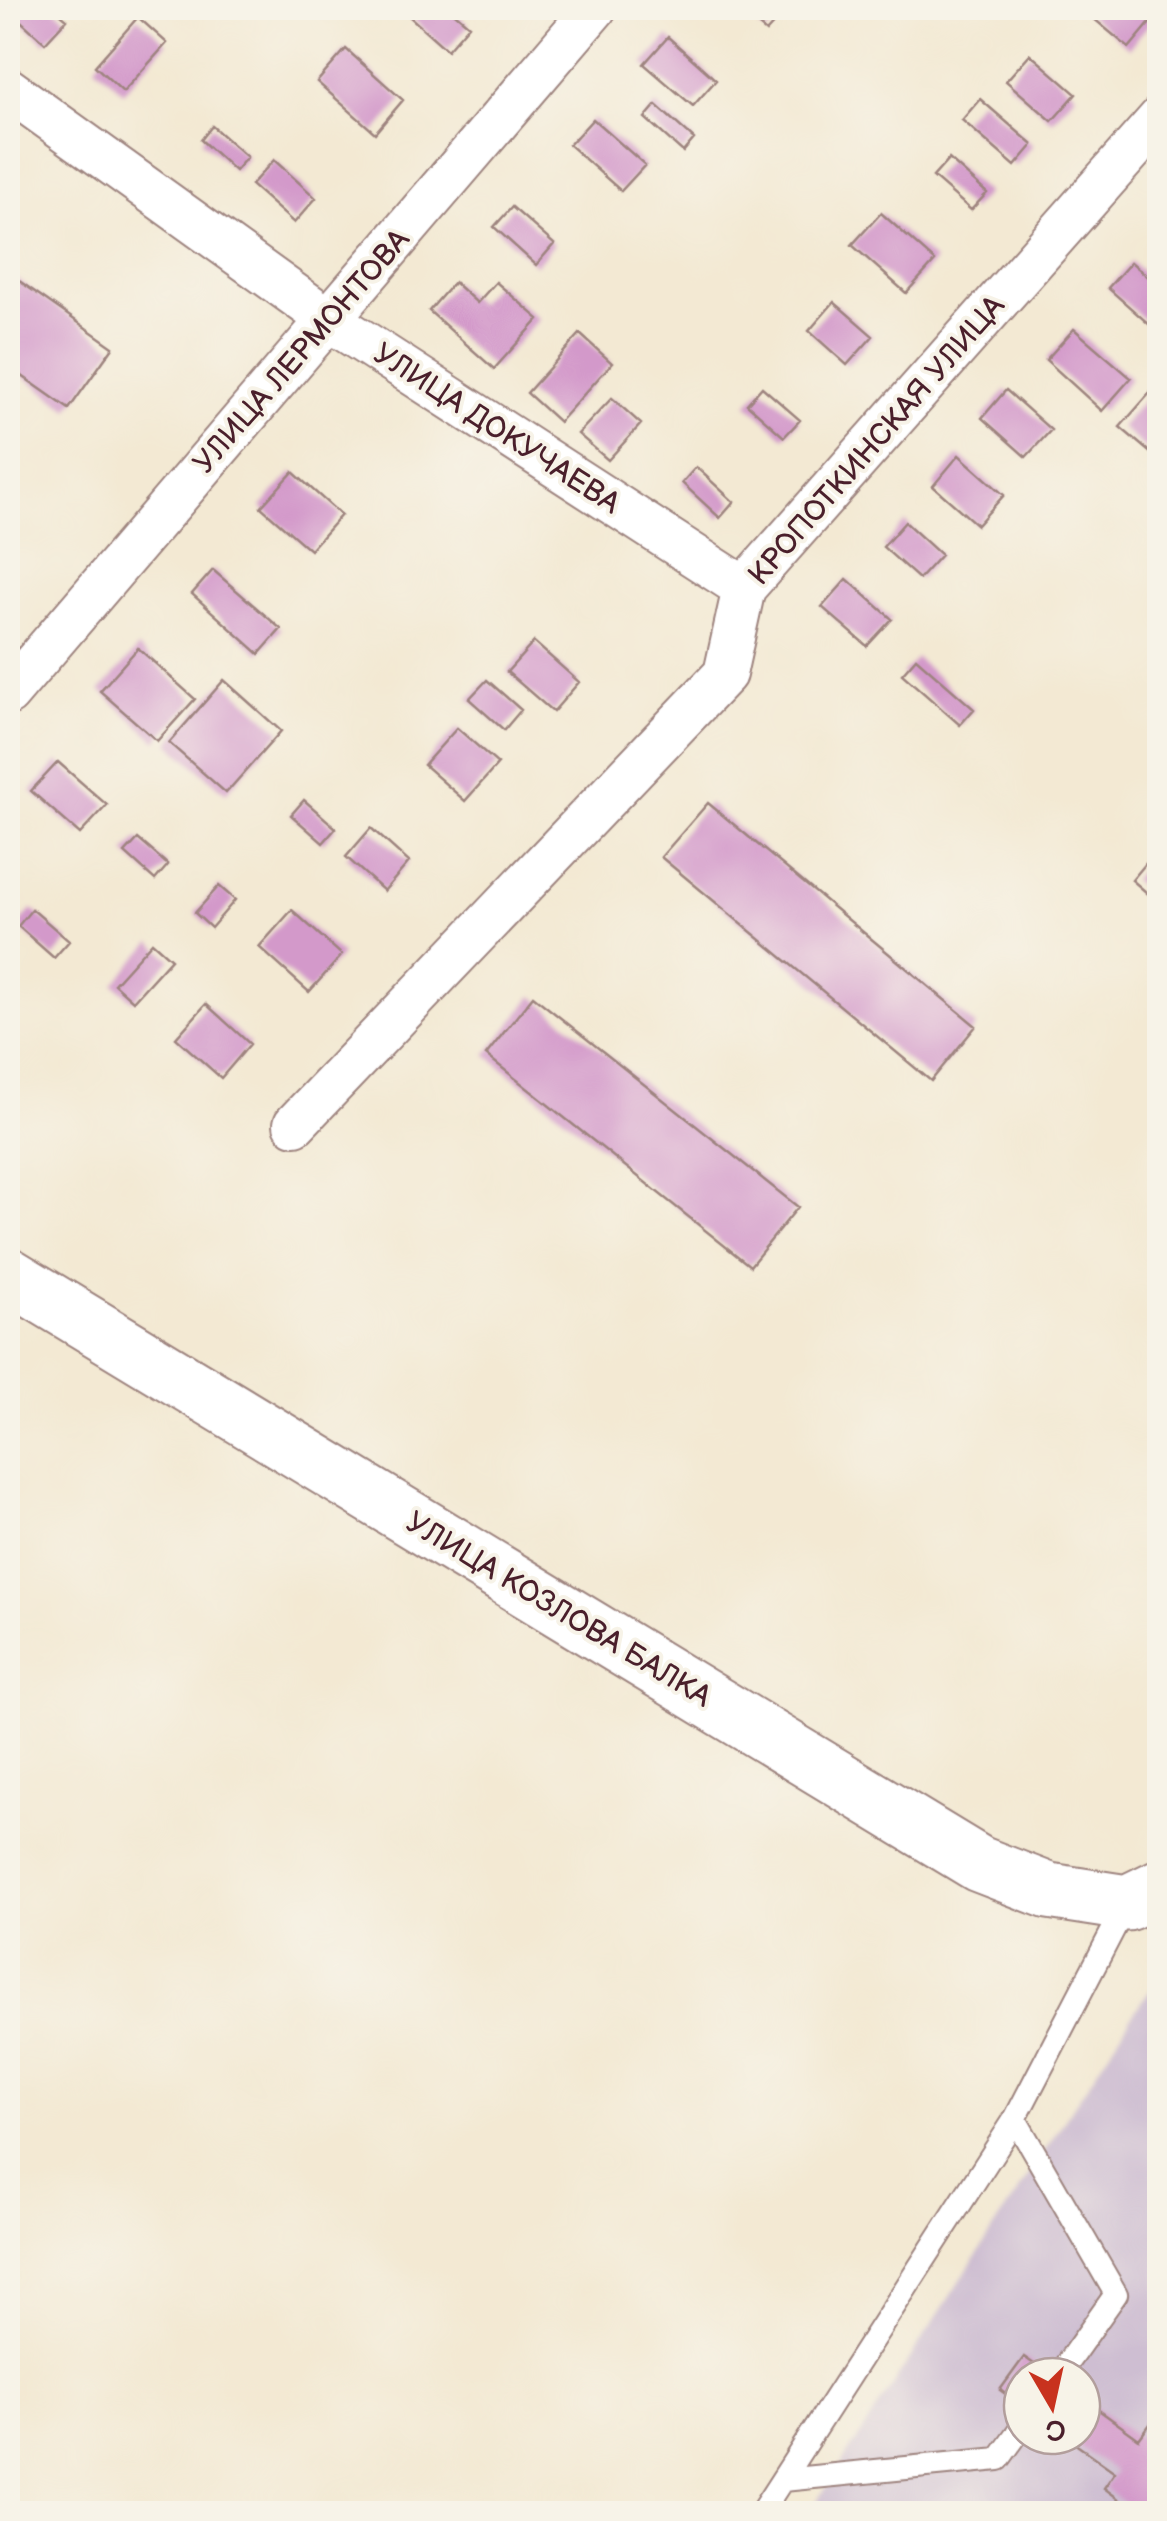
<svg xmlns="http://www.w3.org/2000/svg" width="1167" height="2521" font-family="'Balsamiq Sans',sans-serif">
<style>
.industrial{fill:#cebed2;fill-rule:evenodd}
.building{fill:#d399ca}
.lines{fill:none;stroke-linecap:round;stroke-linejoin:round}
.lane-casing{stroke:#9e847f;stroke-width:26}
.street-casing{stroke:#9e847f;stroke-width:46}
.secondary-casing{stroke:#9e847f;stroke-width:59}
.lane{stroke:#fff;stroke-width:22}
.street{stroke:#fff;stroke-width:42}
.secondary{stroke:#fff;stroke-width:55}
.labels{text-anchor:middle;stroke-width:8;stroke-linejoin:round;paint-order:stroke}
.street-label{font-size:30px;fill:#4a1f2b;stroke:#f7f3e8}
</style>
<rect width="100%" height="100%" fill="#f7f3e8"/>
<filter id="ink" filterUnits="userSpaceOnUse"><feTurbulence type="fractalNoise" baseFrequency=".01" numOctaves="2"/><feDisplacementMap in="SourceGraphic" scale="20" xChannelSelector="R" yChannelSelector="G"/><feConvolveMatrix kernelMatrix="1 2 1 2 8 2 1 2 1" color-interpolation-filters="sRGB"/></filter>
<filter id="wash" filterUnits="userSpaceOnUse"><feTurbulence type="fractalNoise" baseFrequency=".0048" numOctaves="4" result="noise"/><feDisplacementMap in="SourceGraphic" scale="40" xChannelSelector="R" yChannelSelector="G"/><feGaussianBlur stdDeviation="2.25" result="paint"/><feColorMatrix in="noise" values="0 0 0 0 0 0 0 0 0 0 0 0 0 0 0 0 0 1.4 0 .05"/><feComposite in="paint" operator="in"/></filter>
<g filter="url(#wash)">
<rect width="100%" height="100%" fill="#f3e9d3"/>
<path class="industrial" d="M1159,1981V2513L809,2514L1143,1999ZM1022,2376H1082V2436H1022Z"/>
<g id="blocks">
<path class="building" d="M19,8H54L67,19L45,43L13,14Z
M400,8H449L469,25L447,50Z
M738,8H788L766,32Z
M1081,8H1160V11L1129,48Z
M138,17L167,43L123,92L95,66Z
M668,37L716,80L693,106L644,64Z
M346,49L403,100L375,133L317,82Z
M1030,54L1076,94L1052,121L1006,81Z
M980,99L1033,145L1015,166L962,120Z
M656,105L694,139L683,152L645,118Z
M593,119L645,165L621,191L569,145Z
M212,126L247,157L235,171L201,140Z
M949,159L987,193L971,210L933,177Z
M274,160L316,198L294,223L251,185Z
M512,207L554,244L536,265L494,227Z
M881,213L935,261L906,293L852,245Z
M1131,262L1160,287V334L1108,288Z
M8,273L113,347L69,409L8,366Z
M454,282L477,303L496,282L539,319L494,369L429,311Z
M834,302L873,336L847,365L809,331Z
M1074,329L1131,378L1102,411L1046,360Z
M580,334L612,363L559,422L527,393Z
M762,387L800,420L784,437L747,404Z
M1006,390L1051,430L1026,457L982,418Z
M1150,393L1160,401V461L1120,427Z
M612,398L641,424L608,460L578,434Z
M959,455L1004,495L977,525L933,486Z
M696,467L734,502L720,518L682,483Z
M293,472L341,515L310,550L261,507Z
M905,522L941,555L919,579L883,547Z
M213,570L281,629L259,654L192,594Z
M847,579L892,619L867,646L822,607Z
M534,642L579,682L553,712L507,672Z
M138,648L195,699L157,741L100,691Z
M916,658L974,709L960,725L902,674Z
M224,680L281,731L226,793L169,743Z
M487,680L521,710L504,730L469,699Z
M457,728L498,764L465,801L424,765Z
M58,762L107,805L80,834L31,791Z
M304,800L336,828L323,843L291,815Z
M708,803L976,1026L931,1081L661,857Z
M371,828L409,862L384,891L346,857Z
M138,839L168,865L155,880L125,853Z
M1153,855L1160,861V904L1132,880Z
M219,886L235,900L211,928L195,913Z
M32,909L69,941L54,958L18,926Z
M292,910L342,955L309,992L259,947Z
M152,942L171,959L133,1001L114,984Z
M533,996L798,1207L750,1266L486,1055Z
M206,1004L250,1044L221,1078L176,1038Z
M1024,2357L1051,2376H1022V2406L1000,2390Z
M1082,2398L1139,2439L1156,2416L1160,2418V2509L1156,2514H1139L1104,2488L1115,2472L1064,2436H1082Z"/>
</g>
</g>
<g filter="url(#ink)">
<use href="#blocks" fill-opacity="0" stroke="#9e847f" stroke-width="2.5"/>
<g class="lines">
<defs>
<path id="lane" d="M1015,2119L1116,2294L1058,2376
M783,2480L999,2459L1022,2427
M760,2514L1015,2119L1127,1903"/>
<path id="street" d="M8,89L328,319L744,588
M8,694L595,8
M295,1124L725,674L744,588L1160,118"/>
<path id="secondary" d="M8,1275L979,1864L1049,1891L1127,1903L1160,1887"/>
</defs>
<use href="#lane" class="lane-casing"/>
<use href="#street" class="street-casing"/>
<use href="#secondary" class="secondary-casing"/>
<use href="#lane" class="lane"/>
<use href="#street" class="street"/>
<use href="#secondary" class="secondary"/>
</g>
</g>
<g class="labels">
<g class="street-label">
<text transform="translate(301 351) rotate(-49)" y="10">УЛИЦА ЛЕРМОНТОВА</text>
<text transform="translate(497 428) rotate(33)" y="10">УЛИЦА ДОКУЧАЕВА</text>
<text transform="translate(876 440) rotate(-49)" y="10">КРОПОТКИНСКАЯ УЛИЦА</text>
<text transform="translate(559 1609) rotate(31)" y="10">УЛИЦА КОЗЛОВА БАЛКА</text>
</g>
</g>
<rect width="1167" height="2521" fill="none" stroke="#f7f3e8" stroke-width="40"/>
<g transform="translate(1052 2406) rotate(171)"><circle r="48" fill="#f7f3e8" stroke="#b29e9c" stroke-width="2.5"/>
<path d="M0-8L18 38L0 25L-18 38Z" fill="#c8321e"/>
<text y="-15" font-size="28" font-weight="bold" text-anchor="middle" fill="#4a1f2b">С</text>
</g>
</svg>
